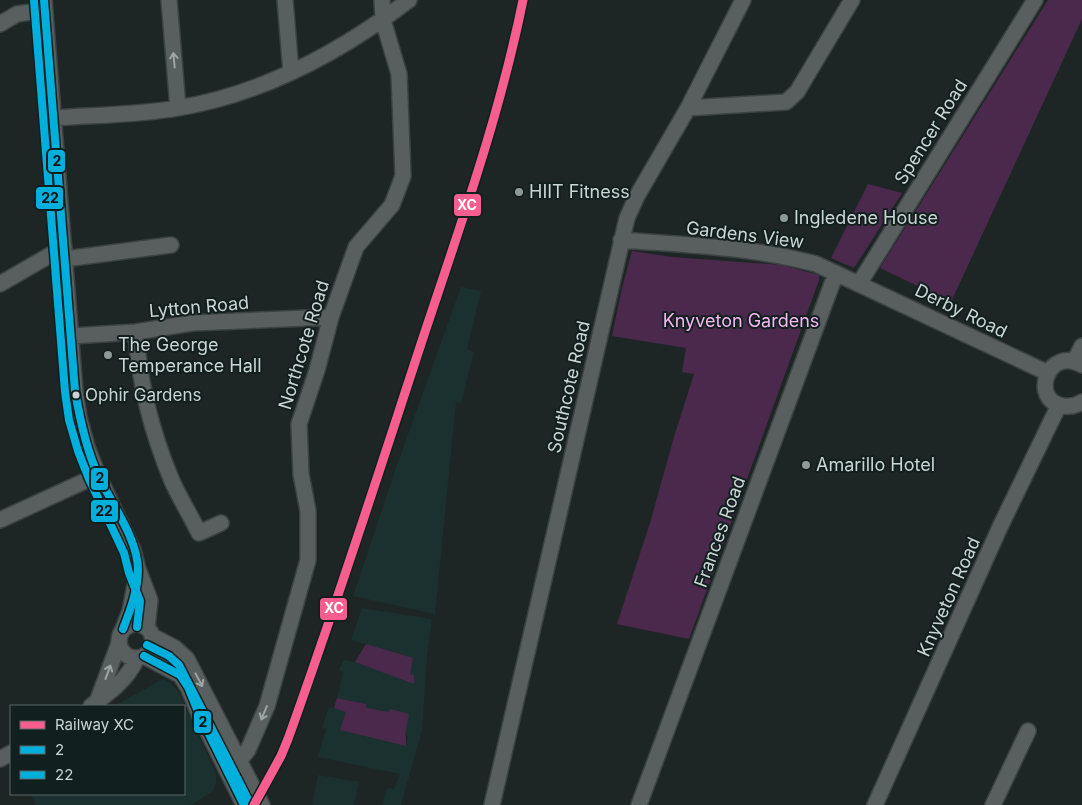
<svg xmlns="http://www.w3.org/2000/svg" width="1082" height="805" font-family="Inter,sans-serif">
<style>
.built{fill:#1b312f}
.green{fill:#4b294c}
.lines{fill:none;stroke-linecap:round;stroke-linejoin:round}
.minor-casing{stroke:#3b4241;stroke-width:18}
.minor{stroke:#595f5e;stroke-width:15}
.bus-1-casing{stroke:#11201f;stroke-width:11}
.bus-2-casing{stroke:#11201f;stroke-width:11}
.bus-1{stroke:#00afdb;stroke-width:8}
.bus-2{stroke:#00afdb;stroke-width:8}
.rail-1-casing{stroke:#11201f;stroke-width:12}
.rail-1{stroke:#f55e8f;stroke-width:9}
.oneway{stroke:#9da6a5}
.poi-dot{fill:#8e9897;stroke:#11201f;stroke-width:2}
.bus-dot{fill:#cbd5d4;stroke:#11201f;stroke-width:2}
.labels{text-anchor:middle;stroke-width:4;stroke-linejoin:round;paint-order:stroke}
.bus-label{font-size:17px;fill:#cbd5d4;stroke:#11201f;text-anchor:start}
.street-label{font-size:18px;fill:#cbd5d4;stroke:#11201f}
.poi-label{font-size:18px;fill:#cbd5d4;stroke:#11201f;text-anchor:start}
.park-label{font-size:18px;fill:#f7b7f5;stroke:#11201f}
.line-badge{stroke:#11201f;stroke-width:2}
.badge-label{font-size:14px;text-anchor:middle;font-weight:bold;fill:#fff}
.pale-badge-label{font-size:14px;text-anchor:middle;font-weight:bold;fill:#111}
</style>
<rect width="100%" height="100%" fill="#1e2625"/>
<path class="built" d="M461,287L481,291L467,349L474,352L461,403L456,402L435,614L353,596L397,465Z
M362,608L432,619L427,655L422,730L401,805H382L387,788L394,789L400,774L318,757L326,729L322,728L329,707L346,711L341,730L406,746L408,736L405,735L390,710L389,712L379,713L365,708L366,704L337,698L343,672L339,670L344,660L355,662L414,683L410,674L413,658L351,640Z
M163,679L171,683L178,691L216,773V784L213,791L191,805H36L30,794H184V706H114Z
M318,775L359,782L354,805H312Z"/>
<path class="green" d="M1048,0H1082V19L951,302L880,268Z
M868,184L902,193L854,268L831,258Z
M632,251L672,257L781,265L819,275V280L689,639L617,624L650,523L674,437L694,374L682,372L686,348L612,336L622,288Z
M366,644L413,658L410,674L414,675V684L355,662Z
M337,698L366,704V708L389,712L390,709L409,714L405,735L406,736V746L340,730L346,712L334,708Z"/>
<g class="lines">
<defs>
<path id="minor" d="M44,0L75,391L79,417L87,447L98,475L133,550L138,569L150,600L147,628
M169,0L178,108
M285,0L291,72
M0,24L17,14L45,10
M688,108L786,102L797,92L852,0
M54,118C94,115 139,115 178,108C263,94 342,51 409,0
M621,240C686,245 753,247 816,264L1048,373
M65,259L171,245
M0,284L64,247
M859,284L1035,0
M136,332C139,384 152,433 172,481C180,499 191,516 199,533L221,523
M71,336L136,332L192,323L331,317
M1074,362L1082,346
M1082,365C1048,345 1029,400 1063,406C1070,407 1076,406 1082,402
M0,520L98,475
M119 641a17 17 0 1 1 34 0a17 17 0 1 1-34 0Z
M123,629L130,611L138,570
M152,636L175,648L187,659L262,805
M144,656L180,675L188,687L199,714L244,805
M97,702L119,643
M91,706C109,693 128,679 137,658
M0,759L11,753
M240,760L248,750L267,706L308,560V511L301,474L299,424L317,370L331,317L356,247L392,205L403,176L399,74L383,20L382,0
M492,805L627,218L637,196L688,108L743,0
M639,805L836,273
M875,805L1000,527L1059,405
M993,805L1028,731"/>
</defs>
<use href="#minor" class="minor-casing"/>
<use href="#minor" class="minor"/>
<defs>
<path id="bus-1" d="M44,0L75,391C80,420 86,449 98,475C111,503 138,539 138,570C138,590 130,611 123,629
M144,656L180,675L188,687L199,714L244,805"/>
<path id="bus-2" d="M34,1L65,392L69,420L78,451L89,479L124,553L129,573L140,601L137,627
M147,645L169,656L179,665L251,805"/>
</defs>
<use href="#bus-1" class="bus-1-casing"/>
<use href="#bus-2" class="bus-2-casing"/>
<use href="#bus-1" class="bus-1"/>
<use href="#bus-2" class="bus-2"/>
<defs>
<path id="rail-1" d="M254,805L281,756L288,739C335,609 377,478 420,347C458,232 499,119 523,0"/>
</defs>
<use href="#rail-1" class="rail-1-casing"/>
<use href="#rail-1" class="rail-1"/>
</g>
<defs><path id="oneway-shaft" d="M-6 0H5M1.5-3L5.5 0L1.5 3" fill="none" stroke-width="1.6" stroke-linecap="round" stroke-linejoin="round" transform="scale(1.25)"/></defs>
<g class="oneway">
<use href="#oneway-shaft" transform="translate(174 60) rotate(-95)"/>
<use href="#oneway-shaft" transform="translate(108 672) rotate(-70)"/>
<use href="#oneway-shaft" transform="translate(199 680) rotate(62)"/>
<use href="#oneway-shaft" transform="translate(264 713) rotate(113)"/>
</g>
<g class="poi-dot">
<circle cx="519" cy="192" r="5"/>
<circle cx="784" cy="218" r="5"/>
<circle cx="108" cy="355" r="5"/>
<circle cx="806" cy="465" r="5"/>
</g>
<circle class="bus-dot" cx="76" cy="395" r="4.5"/>
<g class="labels">
<g class="bus-label">
<text x="85" y="401">Ophir Gardens</text>
</g>
<g class="street-label">
<text transform="translate(931 132) rotate(-58)" y="6">Spencer Road</text>
<text transform="translate(745 235) rotate(7)" y="6">Gardens View</text>
<text transform="translate(199 307) rotate(-5)" y="6">Lytton Road</text>
<text transform="translate(961 311) rotate(26)" y="6">Derby Road</text>
<text transform="translate(304 345) rotate(-73)" y="6">Northcote Road</text>
<text transform="translate(569 387) rotate(-77)" y="6">Southcote Road</text>
<text transform="translate(720 532) rotate(-70)" y="6">Frances Road</text>
<text transform="translate(949 597) rotate(-66)" y="6">Knyveton Road</text>
</g>
<g class="poi-label">
<text x="529" y="198">HIIT Fitness</text>
<text x="794" y="224">Ingledene House</text>
<text x="118" y="351">The George<tspan x="118" dy="21">Temperance Hall</tspan></text>
<text x="816" y="471">Amarillo Hotel</text>
</g>
<g class="park-label">
<text x="741" y="327">Knyveton Gardens</text>
</g>
</g>
<g class="line-badge">
<rect x="47" y="149" width="19" height="24" rx="5" fill="#00afdb"/>
<rect x="35" y="186" width="29" height="24" rx="5" fill="#00afdb"/>
<rect x="453" y="193" width="29" height="24" rx="5" fill="#f55e8f"/>
<rect x="90" y="467" width="19" height="24" rx="5" fill="#00afdb"/>
<rect x="90" y="499" width="29" height="24" rx="5" fill="#00afdb"/>
<rect x="319" y="597" width="29" height="24" rx="5" fill="#f55e8f"/>
<rect x="193" y="710" width="19" height="24" rx="5" fill="#00afdb"/>
</g>
<g class="badge-label">
<text x="467" y="210">XC</text>
<text x="334" y="613">XC</text>
</g>
<g class="pale-badge-label">
<text x="57" y="166">2</text>
<text x="50" y="203">22</text>
<text x="100" y="483">2</text>
<text x="104" y="516">22</text>
<text x="203" y="727">2</text>
</g>
<rect x="10" y="705" width="175" height="90" fill="#11201f" stroke="#5b6867"/>
<rect x="20" y="721" width="25" height="8" fill="#f55e8f" stroke="#5b6867"/>
<text x="55" y="730" font-size="15" fill="#cbd5d4">Railway XC</text>
<rect x="20" y="746" width="25" height="8" fill="#00afdb" stroke="#5b6867"/>
<text x="55" y="755" font-size="15" fill="#cbd5d4">2</text>
<rect x="20" y="771" width="25" height="8" fill="#00afdb" stroke="#5b6867"/>
<text x="55" y="780" font-size="15" fill="#cbd5d4">22</text>
</svg>
